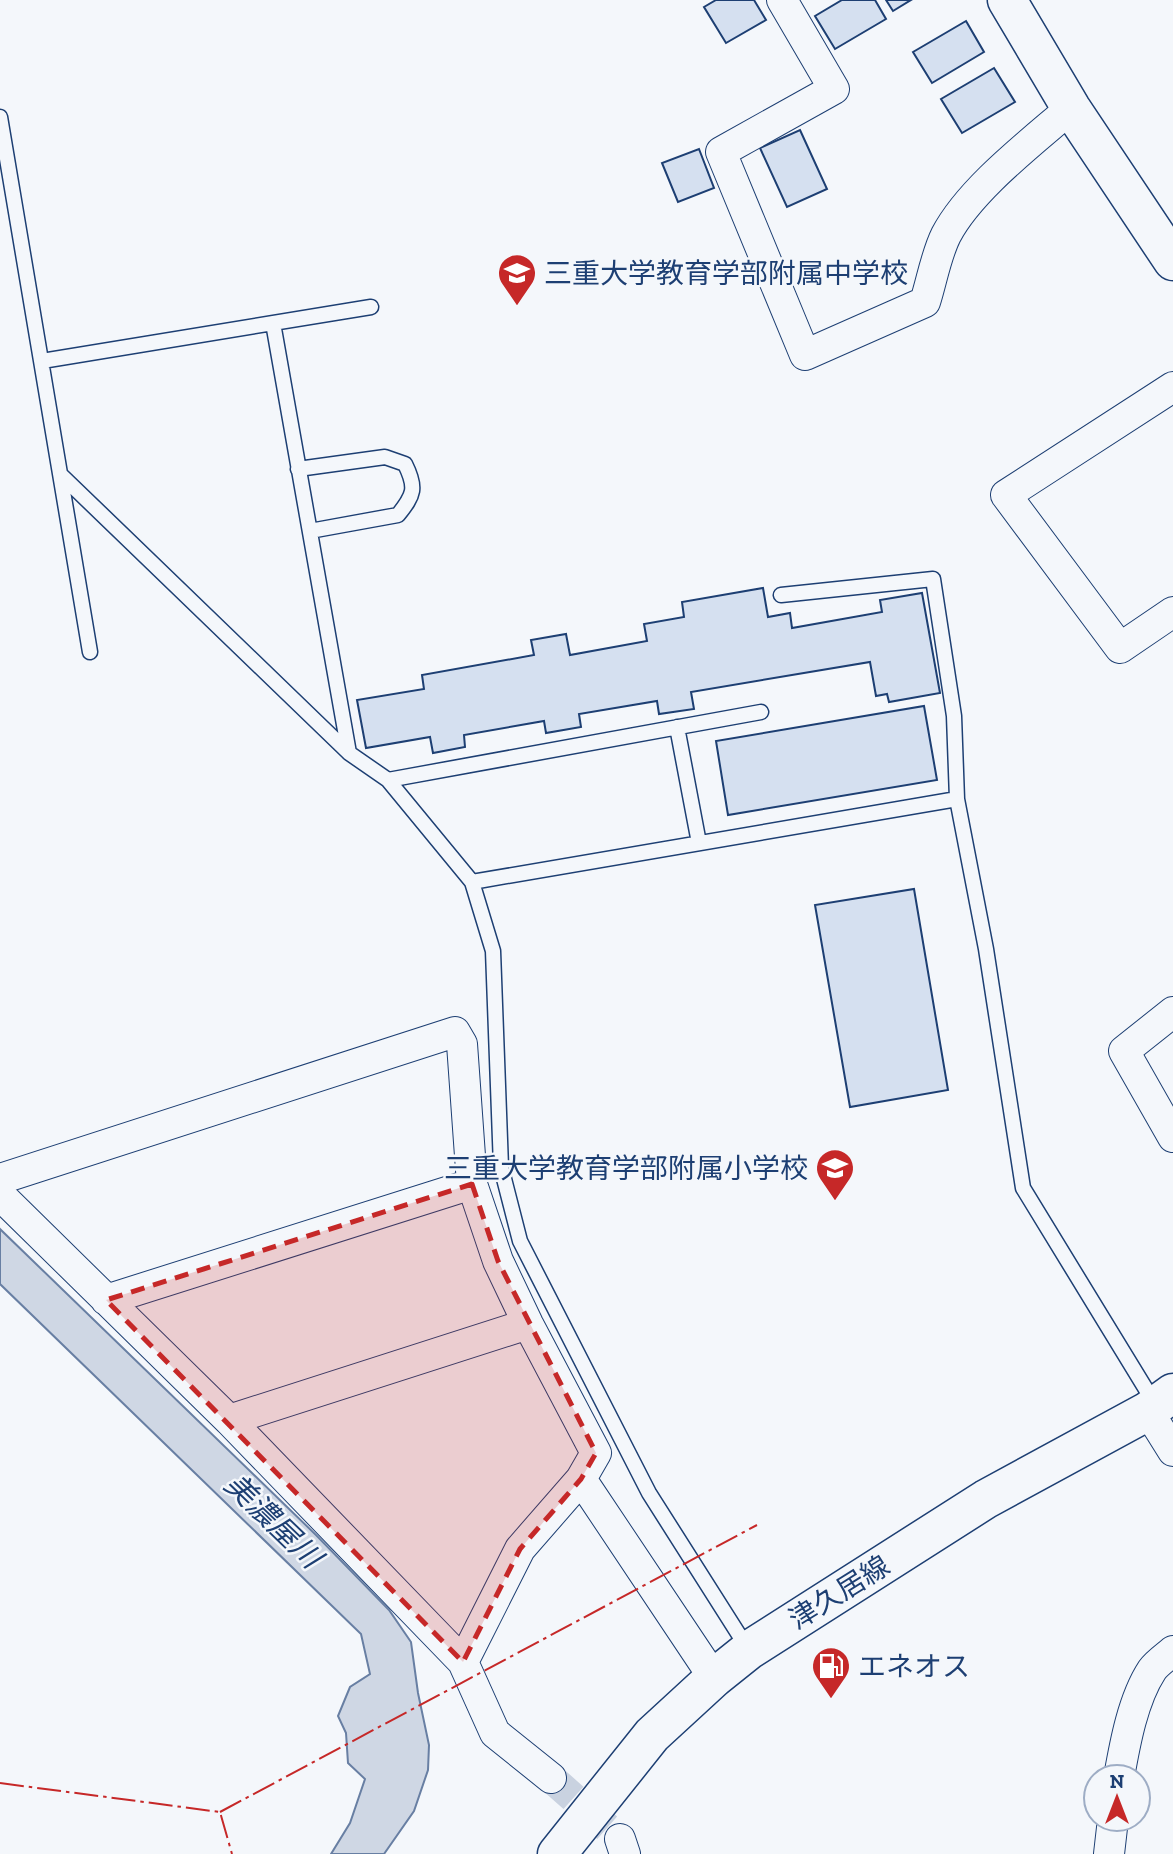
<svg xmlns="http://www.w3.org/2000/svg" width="1173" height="1854" font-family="'Zilla Slab','Noto Sans JP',serif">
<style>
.water{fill:#cfd7e4;stroke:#687fa3;stroke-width:2}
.building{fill:#d5e0f0;stroke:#1d3f73;stroke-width:2}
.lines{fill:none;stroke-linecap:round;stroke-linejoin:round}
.street-tunnel{stroke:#c9d2e0;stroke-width:30;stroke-dasharray:30 15;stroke-linecap:butt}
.lane-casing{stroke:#1d3f73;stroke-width:17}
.street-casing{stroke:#1d3f73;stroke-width:32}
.secondary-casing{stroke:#1d3f73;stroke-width:41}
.lane{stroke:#f4f7fb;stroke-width:14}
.street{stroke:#f4f7fb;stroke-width:30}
.secondary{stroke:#f4f7fb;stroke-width:38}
.power{stroke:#c62828;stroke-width:2;stroke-dasharray:24 5 3.5 5;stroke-linecap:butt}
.marked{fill:#c62828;fill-opacity:0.2;stroke:#c62828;stroke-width:5;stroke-dasharray:14 9;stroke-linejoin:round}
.labels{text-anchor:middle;stroke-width:5;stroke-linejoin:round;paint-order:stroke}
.poi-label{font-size:28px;fill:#1d3f73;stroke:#f4f7fb;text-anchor:start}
.street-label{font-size:28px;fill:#1d3f73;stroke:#f4f7fb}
.water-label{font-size:30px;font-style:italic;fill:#1d3f73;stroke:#f4f7fb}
</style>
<rect width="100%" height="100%" fill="#f4f7fb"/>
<path class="water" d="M0,1229L316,1535L389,1610L411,1642L418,1693L429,1745L428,1770L414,1811L384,1854H331L350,1823L365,1779L348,1763L346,1733L338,1716L350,1687L370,1674L361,1634L0,1284Z"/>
<path class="building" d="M716,0H754L766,20L726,43L704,7Z
M842,0H875L886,19L835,49L815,16Z
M886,0H911L893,11Z
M966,21L984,52L932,83L913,52Z
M994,68L1015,102L962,133L941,99Z
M800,130L827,189L787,207L760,148Z
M699,149L714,188L678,202L662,163Z
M763,588L768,617L790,613L792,628L882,612L880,600L922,593L940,693L889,702L887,694L876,696L870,662L691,692L694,709L659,714L657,701L579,714L581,727L546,733L544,721L464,735L465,747L433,753L430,737L366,748L357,700L424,689L422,675L534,655L531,640L566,634L570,655L647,641L644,624L684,617L682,602Z
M924,706L937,780L728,815L716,741Z
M914,889L948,1090L850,1107L815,905Z"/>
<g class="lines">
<path class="street-tunnel" d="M551,1778L620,1839"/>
<defs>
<path id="lane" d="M0,117L90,652
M273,323L349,753
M42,361L371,307
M298,469L385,457L405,464C417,488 414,495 398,515L310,531
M61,475L349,753L388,780L472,882L493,951L501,1167L520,1241L649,1493L748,1649
M781,595L933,579L954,716L957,799L986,949L1023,1188L1155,1404
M677,727L699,843
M388,780L761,712
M472,882L957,799"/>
<path id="street" d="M782,0L834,89L721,152L805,355L925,302C932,280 936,255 946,235C970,189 1032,142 1071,108
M1173,387L1006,495L1120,648L1173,612
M1173,1012L1124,1051L1173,1137
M0,1179L455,1032L462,1044L472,1184L498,1261L528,1324L596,1453L581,1479L714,1678
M0,1195L229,1420L463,1662L495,1733L551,1778
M106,1300L472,1184
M1148,1411L1173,1451
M229,1420L528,1324
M463,1662L520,1549L581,1479
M1119,1777C1125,1743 1133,1699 1152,1670C1157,1663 1166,1657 1173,1651
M620,1839L625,1854
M1109,1854L1113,1819"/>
<path id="secondary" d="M1007,0L1071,108L1173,261
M557,1854L652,1735L714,1678L749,1650L986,1499L1148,1411L1173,1393"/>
</defs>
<use href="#lane" class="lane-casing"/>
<use href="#street" class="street-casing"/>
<use href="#secondary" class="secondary-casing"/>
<use href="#lane" class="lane"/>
<use href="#street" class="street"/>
<use href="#secondary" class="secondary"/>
<path class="power" d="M0,1783L220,1812L232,1854
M220,1812L757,1525"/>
</g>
<path class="marked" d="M472,1184L498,1261L596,1453L581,1479L520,1549L463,1662L106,1300Z"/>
<defs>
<symbol id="school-pin" viewBox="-11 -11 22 30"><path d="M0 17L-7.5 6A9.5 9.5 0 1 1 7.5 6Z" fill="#c62828" stroke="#f4f7fb"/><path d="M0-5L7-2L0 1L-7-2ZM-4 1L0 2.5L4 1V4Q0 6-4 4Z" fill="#fff"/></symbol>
<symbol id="fuel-pin" viewBox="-11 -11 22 30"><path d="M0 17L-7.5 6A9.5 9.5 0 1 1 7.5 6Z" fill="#c62828" stroke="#f4f7fb"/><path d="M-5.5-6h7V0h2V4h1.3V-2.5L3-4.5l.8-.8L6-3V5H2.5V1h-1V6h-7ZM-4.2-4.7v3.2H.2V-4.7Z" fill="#fff"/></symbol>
</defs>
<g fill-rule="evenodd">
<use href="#school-pin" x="495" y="251" width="44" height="60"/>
<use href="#school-pin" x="813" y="1146" width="44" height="60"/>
<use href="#fuel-pin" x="809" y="1644" width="44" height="60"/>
</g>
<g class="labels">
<g class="poi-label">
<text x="544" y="283">三重大学教育学部附属中学校</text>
<text x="808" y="1178" text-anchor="end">三重大学教育学部附属小学校</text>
<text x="858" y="1676">エネオス</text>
</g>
<g class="street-label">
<text transform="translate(839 1592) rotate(-32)" y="10">津久居線</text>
</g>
<g class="water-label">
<text transform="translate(273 1521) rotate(44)" y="10">美濃屋川</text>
</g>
</g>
<g transform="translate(1117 1798)"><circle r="33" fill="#f4f7fb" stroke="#9eadc5" stroke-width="2"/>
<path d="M0-5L12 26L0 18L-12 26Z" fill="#c62828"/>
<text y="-10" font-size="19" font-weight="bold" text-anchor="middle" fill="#1d3f73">N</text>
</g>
</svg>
